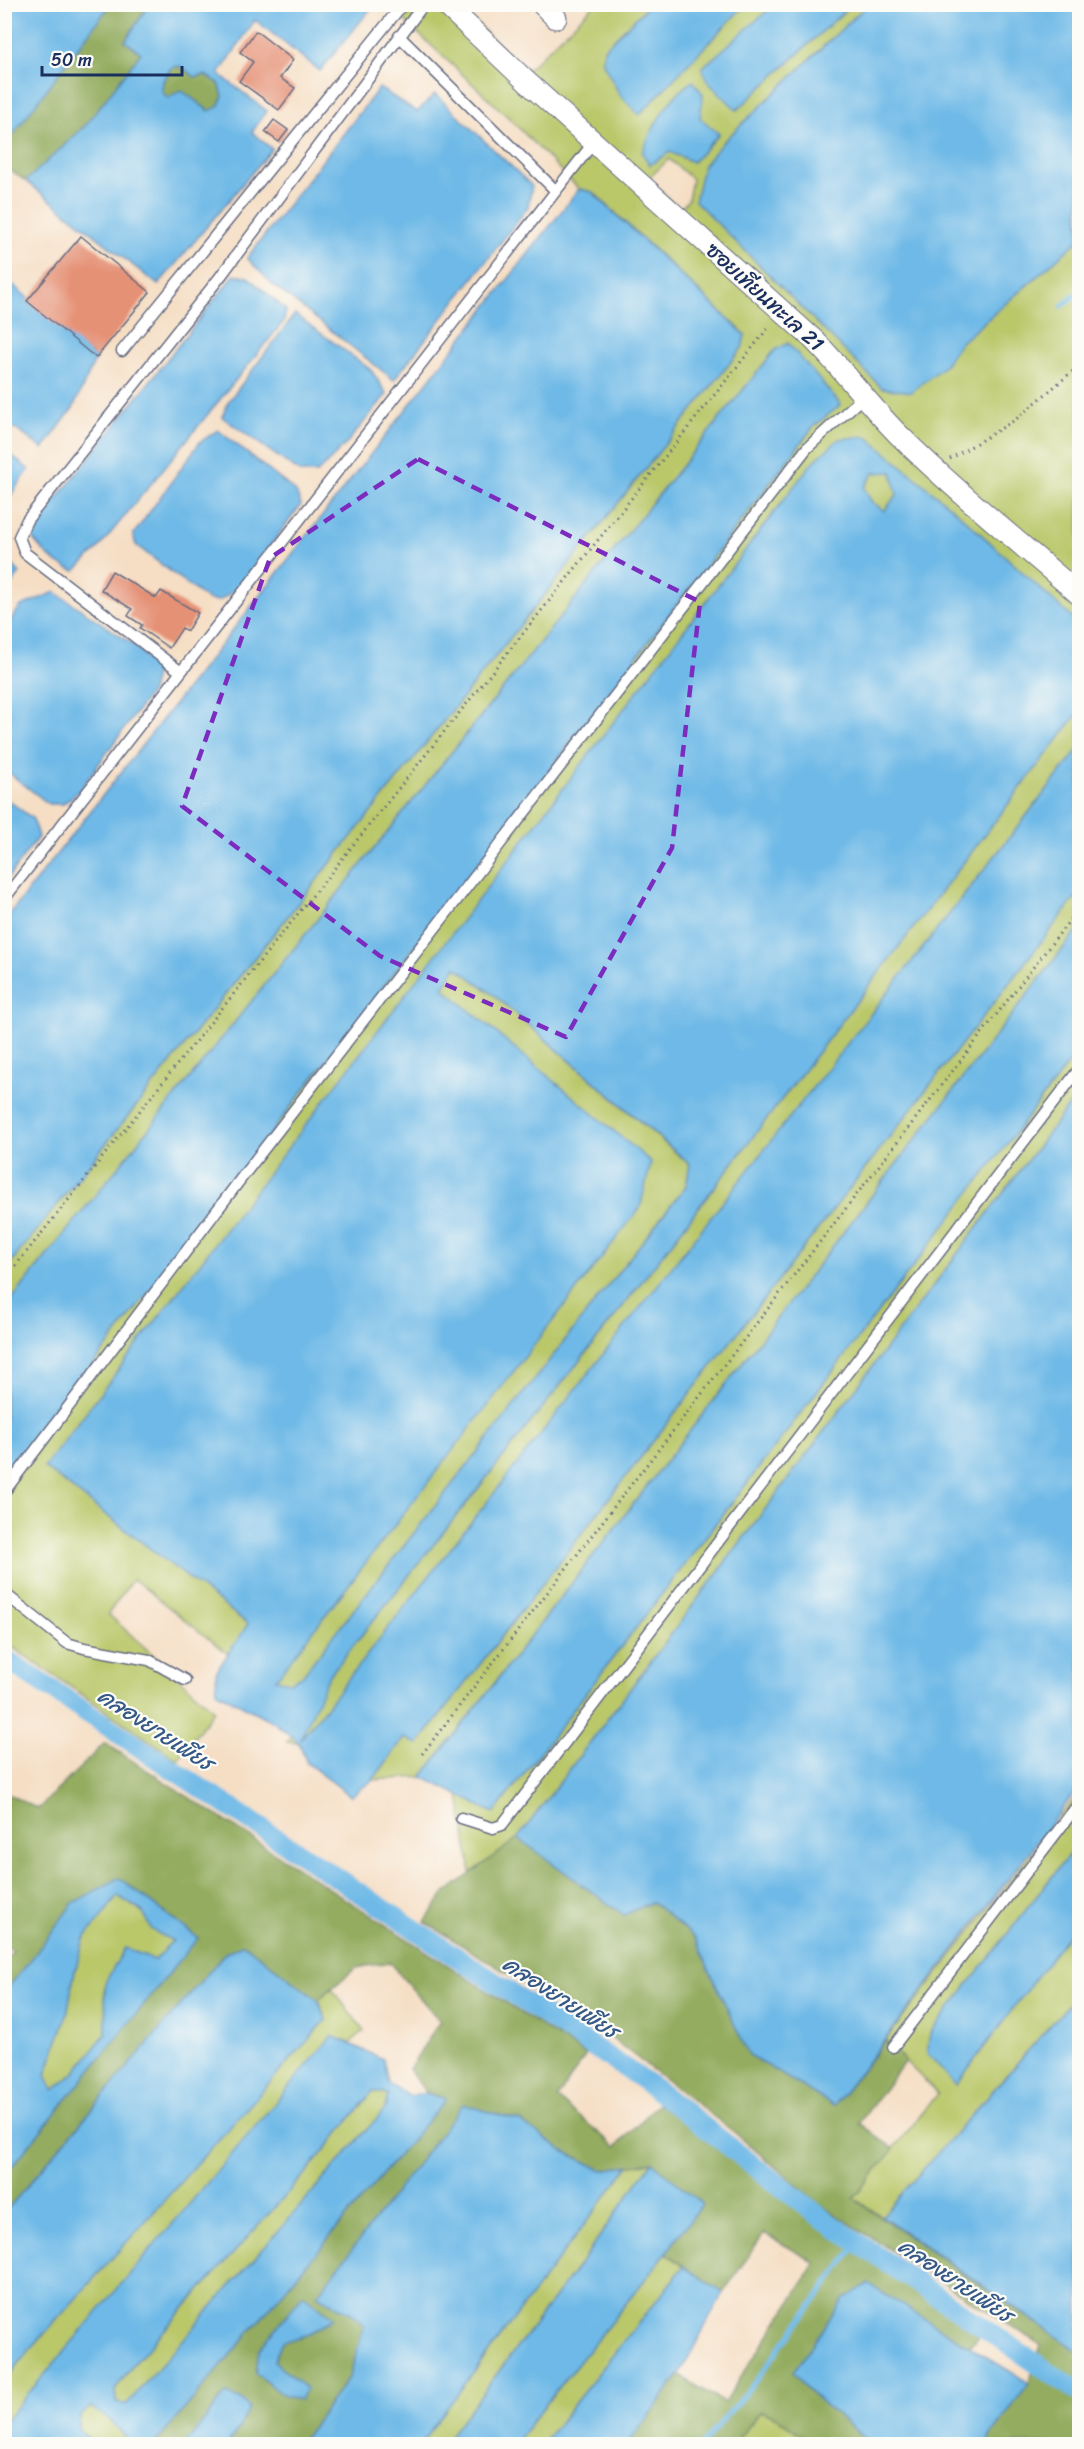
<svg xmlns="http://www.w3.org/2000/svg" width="1084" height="2449" font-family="Sriracha,'Playpen Sans Thai',sans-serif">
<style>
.green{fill:#bac86a;stroke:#6a7c64;stroke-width:1.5;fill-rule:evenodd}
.forest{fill:#93ac5e;stroke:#576e5e;stroke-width:1.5;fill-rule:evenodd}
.water{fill:#6eb9e7;stroke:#4474a2;stroke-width:1.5;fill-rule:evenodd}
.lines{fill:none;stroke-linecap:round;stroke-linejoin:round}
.stream{stroke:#6eb9e7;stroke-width:5}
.canal{stroke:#6eb9e7;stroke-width:20}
.building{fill:#e59176}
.service-casing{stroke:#676c82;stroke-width:13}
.minor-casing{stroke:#676c82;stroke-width:23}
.path{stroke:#676c82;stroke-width:3;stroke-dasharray:1.5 4.5;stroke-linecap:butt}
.service{stroke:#fff;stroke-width:10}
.minor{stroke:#fff;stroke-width:21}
.marked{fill:none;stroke:#7b2cbf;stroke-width:4.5;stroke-dasharray:12 8;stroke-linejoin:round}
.labels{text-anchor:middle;stroke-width:4.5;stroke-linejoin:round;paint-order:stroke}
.street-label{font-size:21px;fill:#1b2f5e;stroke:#fdfcf7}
.water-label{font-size:22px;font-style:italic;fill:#345887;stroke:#fdfcf7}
</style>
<rect width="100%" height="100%" fill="#fdfcf7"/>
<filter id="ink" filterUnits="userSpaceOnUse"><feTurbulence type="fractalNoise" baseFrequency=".0167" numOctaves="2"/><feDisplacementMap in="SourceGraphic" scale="12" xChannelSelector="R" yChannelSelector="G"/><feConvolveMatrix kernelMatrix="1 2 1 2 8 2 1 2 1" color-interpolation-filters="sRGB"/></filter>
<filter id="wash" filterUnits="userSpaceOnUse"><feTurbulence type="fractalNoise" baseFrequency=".008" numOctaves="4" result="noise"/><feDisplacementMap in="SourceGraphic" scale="24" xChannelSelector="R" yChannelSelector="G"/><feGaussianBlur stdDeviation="1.35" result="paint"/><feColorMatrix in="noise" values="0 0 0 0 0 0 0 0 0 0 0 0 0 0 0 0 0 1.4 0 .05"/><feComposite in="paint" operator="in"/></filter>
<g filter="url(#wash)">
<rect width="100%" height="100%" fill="#f5dec4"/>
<path class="green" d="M397,5H456L527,70L594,5H649L604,49L639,115L745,5H775L702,68L737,110L851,5H867L722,143L856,361L882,388L943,367L960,343L1079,240V624L959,514L866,436L44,1467L248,1624L228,1654L133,1579L108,1614L214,1710L178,1760L5,1642V1479L814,426L840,405L775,350L5,1308V1270L742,348L745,334L593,192L579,189L509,118L403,19ZM703,94L700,118L719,134L693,162L670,152ZM669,159L692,179L688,200L679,210L649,178Z
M892,471L897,495L884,511L871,501L864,487L874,473Z
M1079,712V749L299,1743L287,1742L329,1676L620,1310Z
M1079,893V928L422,1777L373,1780L404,1738L418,1744Z
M456,967L494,995L690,1165L686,1186L302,1676L290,1682L275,1679L640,1208L651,1162L442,988Z
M1079,1050V1092L518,1838L471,1873L459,1795L494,1813Z
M1079,1793V1842L930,2033L956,2084L1079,1920V1993L882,2216L853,2198L938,2094L885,2041Z
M117,1896L143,1912L153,1930L173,1941L155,1960L105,1983L106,2033L75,2073L53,2090L46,2075L67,2014L74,1975L84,1939Z
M332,1989L364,2031L350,2043L332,2037L5,2422V2382L26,2354L326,2020L318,2000Z
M373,2091L388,2094L385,2109L127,2405L116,2403L115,2390L132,2366L310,2168Z
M652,2162L583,2260L444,2444H420L629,2165Z
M666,2253L684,2266L542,2444H514Z
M91,2407L112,2422L125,2436L120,2444H93L78,2428L80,2416Z
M761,2411L778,2418L813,2444H734Z"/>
<path class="forest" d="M110,5H149L125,41L141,53L86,125L26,181L5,167L4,145Z
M180,66L195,77L205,75L219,83L223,96L218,107L210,111L181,91L168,98L162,92L163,81L171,68Z
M105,1743L586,2055L557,2098L616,2147L658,2104L979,2336L969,2347L875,2290L793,2372L813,2395L872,2444H813L778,2418L761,2411L734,2444H628L679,2375L724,2403L816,2263L764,2233L723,2293L666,2253L702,2204L652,2162L602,2170L563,2151L520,2121L317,2295L353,2314L365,2326L350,2376L299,2444H228L238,2430L226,2394L185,2444H155L446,2099L426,2093L409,2069L440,2021L389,1962L356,1968L318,2000L243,1944L224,1954L5,2212V2175L198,1938L119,1878L30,1961L5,1991V1961L13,1951L5,1945L4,1792L38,1809ZM280,2325L309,2334L282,2342L274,2362L259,2349Z
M518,1838L623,1914L652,1902L695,1937L717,1986L811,2091L834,2106L885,2041L905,2061L859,2123L894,2149L853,2198L1079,2352V2444H989V2438L1029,2383L1041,2345L820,2205L734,2132L611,2038L425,1922L444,1894Z"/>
<path class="water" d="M5,4L110,5L5,145L4,5Z
M775,4L851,5L737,110L709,83L702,68Z
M149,5H374L320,71L255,20L219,74L267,111L252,132L272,149L158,285L26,181L86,125L141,53L125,41ZM180,66L195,77L205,75L219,83L223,96L218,107L209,111L181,90L168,98L162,92L163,81L171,68Z
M649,5H745L639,115L620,95L603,63L604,49Z
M867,5H1079V240L960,343L943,367L911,392L882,388L695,201L703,166L722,143Z
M693,81L703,94L700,118L719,134L693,162L670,152L650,165L642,153C653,126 668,97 693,81Z
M379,88L417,112L435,94L532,186L528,207L394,380L272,284L247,258Z
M579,189L592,192L745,335L742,348L5,1270V920Z
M234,275L248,277L286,310L284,321L97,550L75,571C55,564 46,555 33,539L39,521Z
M5,278L96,358L73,408L43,449L5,421Z
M295,314L371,370L387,394L346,444L317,473H301L222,417L228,402Z
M788,343L841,405L814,426L5,1479V1308L775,350Z
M218,430L296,492L301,505L239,587L219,601L208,600L136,545L133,535L200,442Z
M866,436L959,514L1079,624V712L620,1310L329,1676L300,1740L1079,749V893L418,1744L404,1738L373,1780L351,1796L307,1763L299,1743L275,1723L217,1692L216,1672L248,1624L44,1467L811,464L839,439ZM892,472L897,495L884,511L871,501L864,487L874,473ZM456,967L494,995L690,1164L686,1186L302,1676L290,1682L276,1679L640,1208L651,1162L443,988Z
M5,450L29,470L5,503Z
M8,560L20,573L5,593V565Z
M55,592L137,647L156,670L151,692L79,791L63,804H49L5,770V627L21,606Z
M5,798L33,819L38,837L5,882Z
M1079,928V1050L494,1813L422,1777Z
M1079,1092V1787L834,2106L748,2054L695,1938L652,1902L624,1915L518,1838Z
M1079,1842V1920L956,2085L927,2053L930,2033Z
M119,1878L198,1938L5,2175V1991L30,1961L73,1903ZM118,1896L143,1912L152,1930L173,1941L155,1960L125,1948L105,1983L106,2033L75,2073L53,2090L46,2075L67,2014L74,1975L84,1939Z
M243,1944L318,2000L326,2020L26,2354L5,2382V2212L224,1954Z
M1079,1993V2352L882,2216Z
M332,2036L383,2059L388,2083L409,2096L426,2093L446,2099L155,2444H120L125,2436L112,2422L91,2407L80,2416L78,2428L93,2444H5V2421ZM373,2091L388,2094L385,2109L127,2404L116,2403L115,2390L132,2366L310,2168Z
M463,2104L520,2121L563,2151L602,2170L629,2165L420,2444H299L350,2376L364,2326L353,2314L317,2295Z
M652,2162L702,2204L666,2253L514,2444H444L583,2260Z
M684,2266L723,2293L679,2375L628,2444H542Z
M868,2284L1029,2383L989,2438V2444H872L813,2395L793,2372L844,2299Z
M303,2295L334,2318L309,2334L282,2342L274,2361L306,2389L299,2400L285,2396L256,2374L259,2349Z
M226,2394L240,2399L249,2408L238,2430L228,2444H185Z"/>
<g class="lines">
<path class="stream" d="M1062,306L1080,291
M703,2444L757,2379L858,2243"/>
<path class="canal" d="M4,1658L646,2082L823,2219L1080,2393"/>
</g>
<g id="blocks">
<path class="building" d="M256,31L293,60L280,78L295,88L279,110L239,81L253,62L240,52Z
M274,120L288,130L279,142L265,132Z
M81,236L150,292L96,358L27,301Z
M112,571L156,598L161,591L198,613L187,631L182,628L169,648L140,628L142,625L128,616L132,609L101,590Z"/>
</g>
</g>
<g filter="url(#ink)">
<use href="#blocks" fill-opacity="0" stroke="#676c82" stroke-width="1.5"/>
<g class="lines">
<defs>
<path id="service" d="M399,36L556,191
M122,351L403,4
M181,672L25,553L19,537L27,520L220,277L424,4
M4,899L594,142
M4,1492L246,1172L807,448L863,397
M4,1593L67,1643L84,1648L149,1660L185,1680
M461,1818L493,1828L502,1825L1080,1068
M893,2047L1080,1802"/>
<path id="minor" d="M445,4L527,82L813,339C843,369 868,404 898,434C955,491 1019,542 1080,595
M542,4L556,18"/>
</defs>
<use href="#service" class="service-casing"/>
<use href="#minor" class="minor-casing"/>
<path class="path" d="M950,459L1015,420L1080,365
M4,1280L769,327
M422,1754L1080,907"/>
<use href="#service" class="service"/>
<use href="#minor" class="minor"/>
</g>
</g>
<path class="marked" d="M418,459L700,602L672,848L566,1037L380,956L182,806L270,558Z"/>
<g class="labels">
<g class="street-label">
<text transform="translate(765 297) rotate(42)" y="7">ซอยเทียนทะเล 21</text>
</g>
<g class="water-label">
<text transform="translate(156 1729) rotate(33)" y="8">คลองยายเพียร</text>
<text transform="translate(561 1997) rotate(33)" y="8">คลองยายเพียร</text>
<text transform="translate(956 2280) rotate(34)" y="8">คลองยายเพียร</text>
</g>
</g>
<rect width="1084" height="2449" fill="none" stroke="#fdfcf7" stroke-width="24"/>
<path d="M42 66v9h140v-9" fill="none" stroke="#1b2f5e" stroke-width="3"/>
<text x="51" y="66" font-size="18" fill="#1b2f5e" stroke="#fdfcf7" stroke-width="4.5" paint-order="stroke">50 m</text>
</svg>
